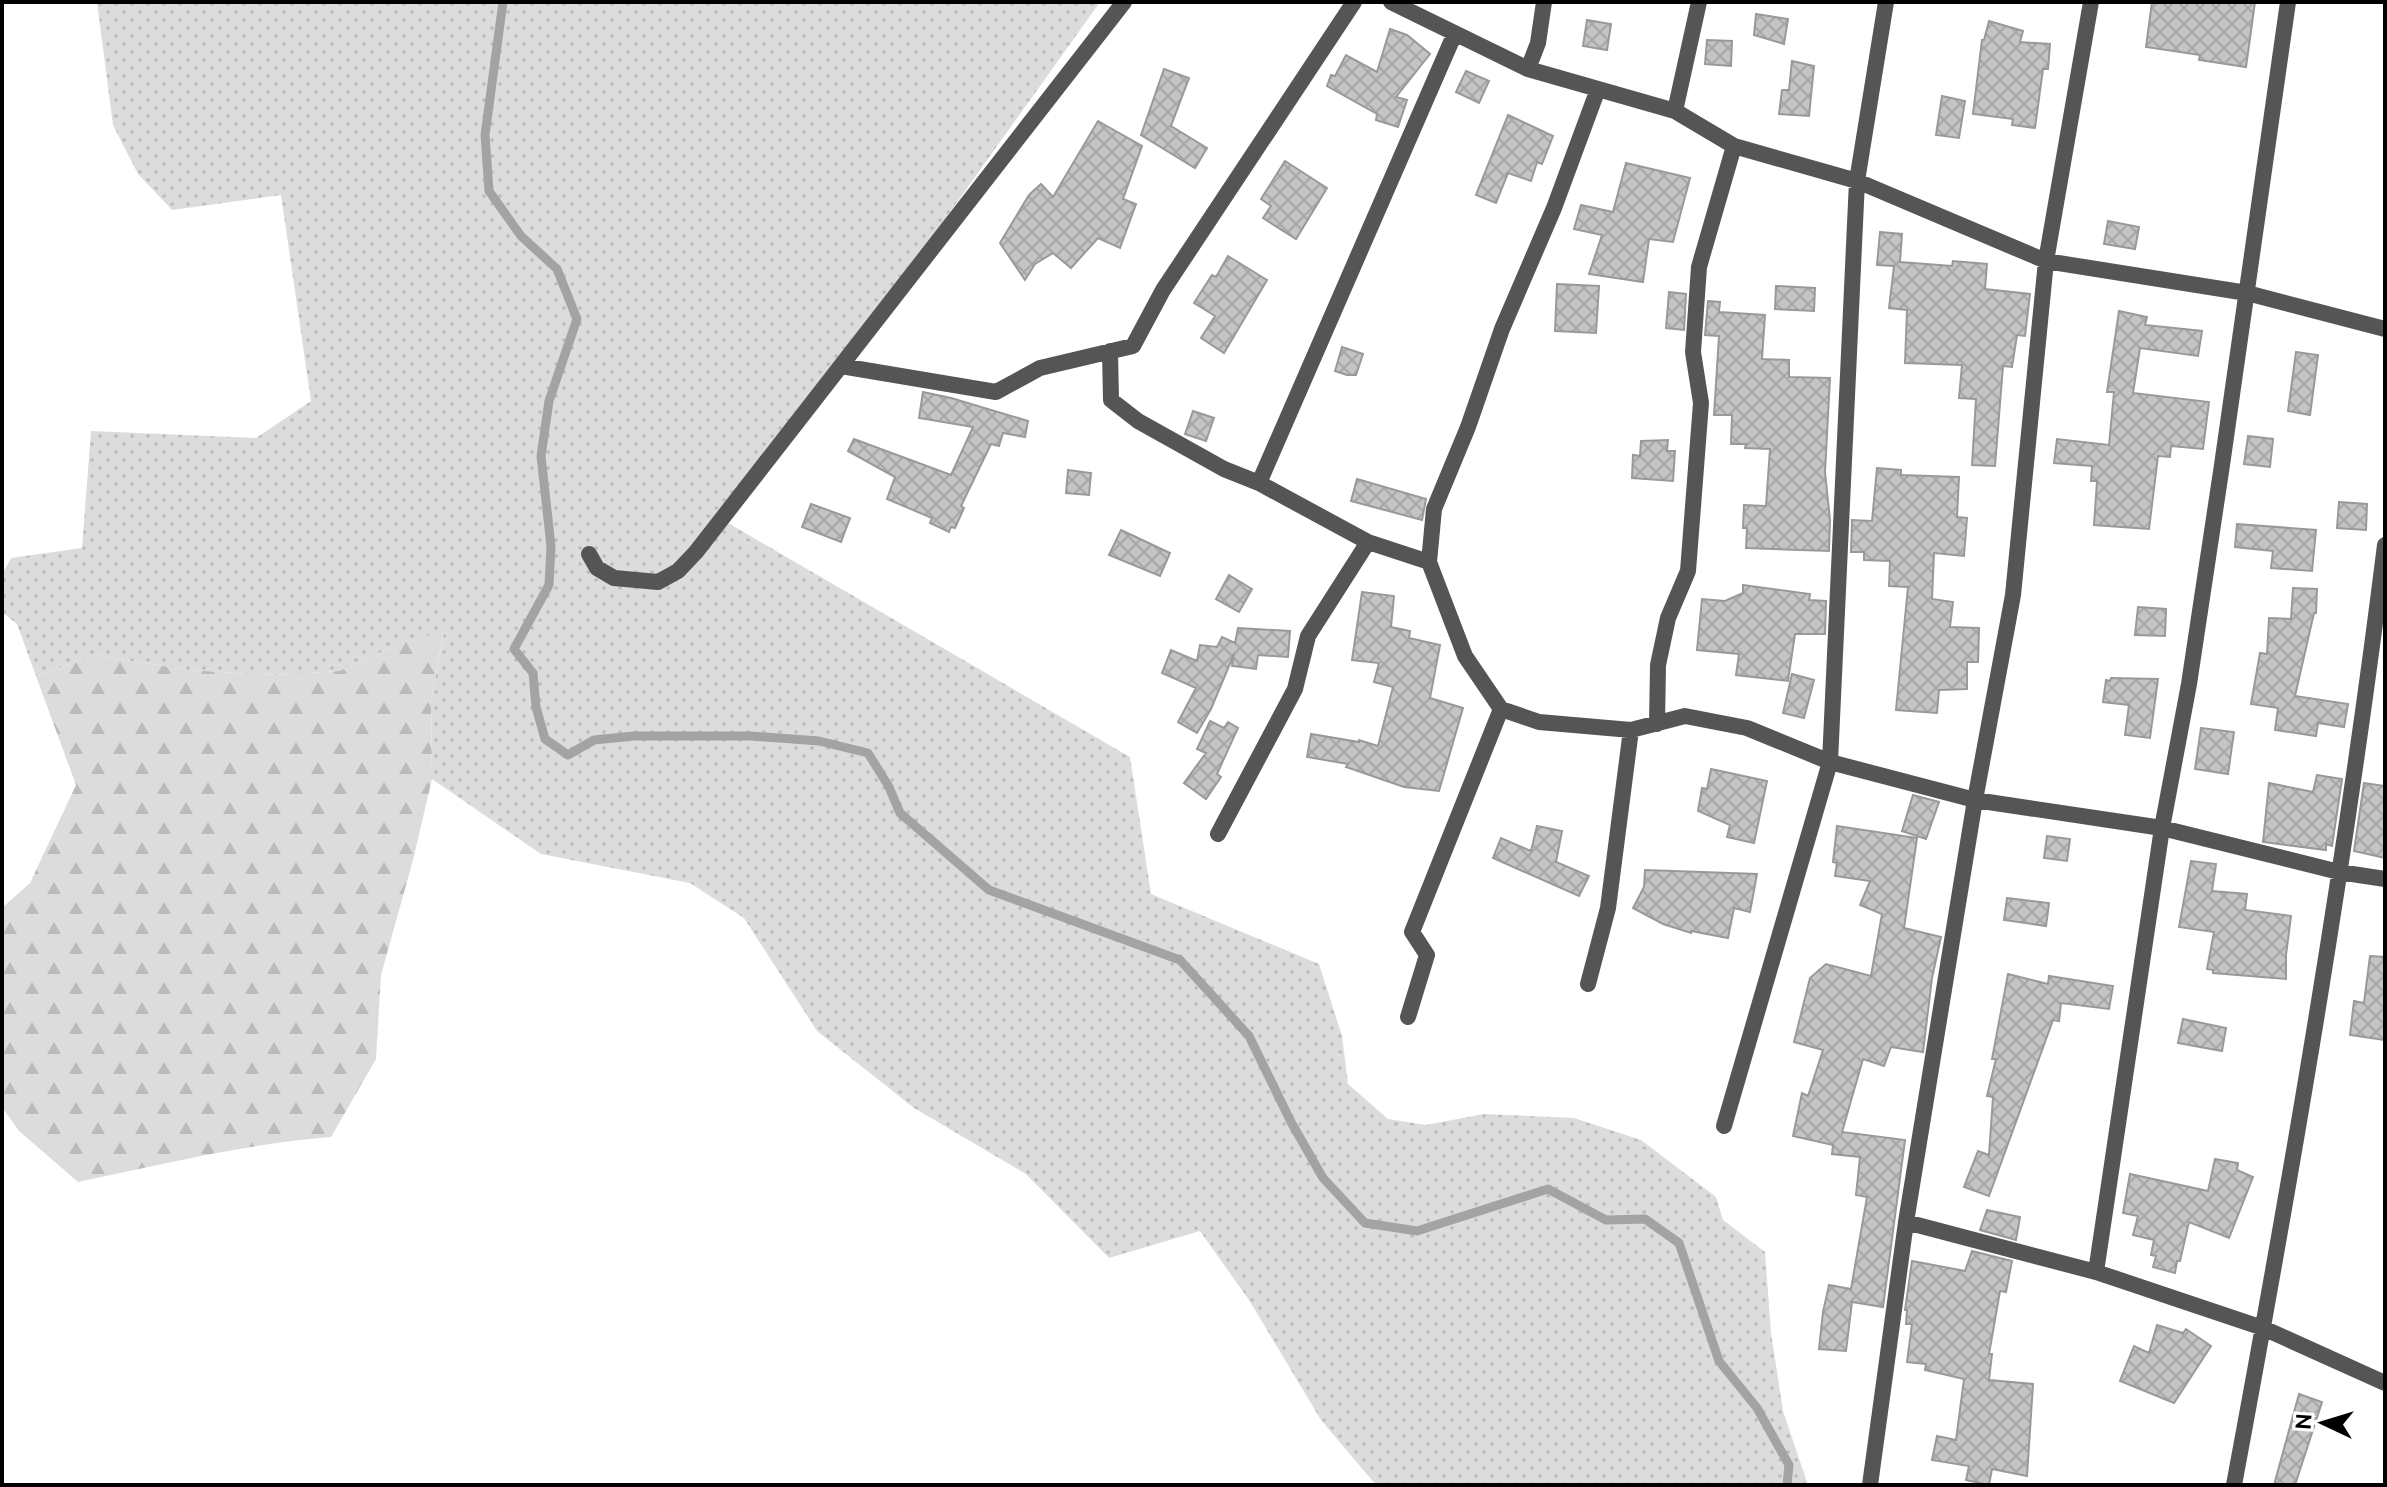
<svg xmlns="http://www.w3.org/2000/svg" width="2387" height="1487" font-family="Ubuntu,sans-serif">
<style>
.grass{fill:url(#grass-dots)}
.forest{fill:url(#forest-firs)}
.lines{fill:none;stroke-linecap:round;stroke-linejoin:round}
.stream{stroke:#a3a3a3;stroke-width:9}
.building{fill:url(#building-cross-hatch);stroke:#999;stroke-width:2}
.minor{stroke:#555;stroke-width:16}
</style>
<defs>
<pattern id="grass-dots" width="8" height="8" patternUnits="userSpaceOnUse" patternTransform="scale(2)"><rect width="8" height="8" fill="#dcdcdc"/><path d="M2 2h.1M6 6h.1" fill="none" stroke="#bbb" stroke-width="1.8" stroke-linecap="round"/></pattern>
<pattern id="forest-firs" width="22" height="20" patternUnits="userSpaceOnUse" patternTransform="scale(2)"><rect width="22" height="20" fill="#dcdcdc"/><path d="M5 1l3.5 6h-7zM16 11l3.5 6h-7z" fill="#bbb"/></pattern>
<pattern id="building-cross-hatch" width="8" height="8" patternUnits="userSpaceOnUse" patternTransform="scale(2)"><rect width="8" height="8" fill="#c4c4c4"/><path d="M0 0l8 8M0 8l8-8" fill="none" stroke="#a7a7a7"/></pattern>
</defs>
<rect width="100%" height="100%" fill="#fff"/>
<path class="grass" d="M97,2H1100L728,523L1130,757L1151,894L1319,964L1342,1036L1348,1084L1388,1119L1426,1125L1484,1114L1574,1118L1641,1140L1716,1197L1723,1220L1765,1252L1771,1333L1783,1411L1808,1485H1376L1321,1420L1249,1300L1200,1231L1109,1258L1026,1174L914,1108L817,1031L744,918L690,883L541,854L432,779L431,698L444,632L402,643L339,671L275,675L188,670L95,655L36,676L17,624L2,612V575L11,558L82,548L91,431L256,438L311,401L281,195L172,210L138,174L113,125Z"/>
<path class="forest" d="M444,631L431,698L432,779L413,860L381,975L376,1059L331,1137C245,1144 162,1164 78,1182L19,1131L2,1107V908L30,883L76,785L36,676L95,655L188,670L275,675L339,671L402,643Z"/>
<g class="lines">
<path class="stream" d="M503,2L485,135L489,191L521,236L557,269L577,319L549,401L541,456L551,546L549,585L514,649L533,673L536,707L545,739L568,755L594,740L634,736H751L819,741L868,753L889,787L900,813L989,890L1180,960L1249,1036L1291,1122L1323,1178L1365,1223L1417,1231L1548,1189L1606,1220L1645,1219L1679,1243L1719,1361L1757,1408L1789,1465L1787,1485"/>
</g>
<path class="building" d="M2152,2H2255L2246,67L2199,60L2200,55L2146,47Z
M1756,14L1788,19L1784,44L1754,35Z
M1587,20L1611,24L1607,50L1583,46Z
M1989,21L2023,31L2020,42L2050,44L2048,69H2043L2035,128L2012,125L2013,119L1973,114L1982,40H1984Z
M1390,29L1407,35L1430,54L1396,97L1407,100L1398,127L1376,120L1377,114L1327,86L1331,75L1335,76L1346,55L1377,72Z
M1707,40L1732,41L1731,66L1705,64Z
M1792,61L1814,66L1809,116L1779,114L1782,90H1789Z
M1164,69L1189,78L1171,126L1207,148L1195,168L1141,135Z
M1466,71L1489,81L1479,103L1456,92Z
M1942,96L1965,101L1959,138L1936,135Z
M1508,115L1553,136L1542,164L1537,162L1531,181L1508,173L1496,203L1476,195Z
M1098,121L1142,146L1123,199L1136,204L1120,248L1098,238L1071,268L1053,253L1035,264L1025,280L1000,243L1029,195L1041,184L1053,197Z
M1285,161L1327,188L1296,239L1263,218L1271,206L1261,199Z
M1626,163L1690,178L1673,242L1649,239L1643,282L1589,274L1602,235L1574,229L1581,205L1613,212Z
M2108,221L2139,227L2135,249L2104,244Z
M1880,232L1902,234L1900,262L1952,266L1953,261L1987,264L1985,289L2030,294L2025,336L2017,335L2012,367L2003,366L1995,466L1972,465L1976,399L1959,398L1962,365L1905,363L1907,310L1889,308L1894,266L1877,265Z
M1228,256L1267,280L1224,353L1201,338L1215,316L1194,303L1212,275L1216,277Z
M1557,284L1599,286L1596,333L1555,331Z
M1776,286L1815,288L1814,311L1775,309Z
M1669,292L1686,294L1684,330L1666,328Z
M1708,301L1720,302L1719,312L1765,315L1762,359L1789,360V377L1830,378L1825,472L1830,520L1829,551L1746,548L1747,528H1743L1744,505L1766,506L1770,449L1745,448L1746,444H1731L1732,415H1714L1719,336L1705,335Z
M2119,311L2147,317L2145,325L2202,331L2198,356L2140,348L2133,393L2209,402L2203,449L2171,446L2170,457L2158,456L2149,529L2094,525L2097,481H2091L2092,466L2054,463L2057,439L2109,445L2114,392H2107Z
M1342,347L1363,354L1356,375H1347L1335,371Z
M2296,352L2318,355L2310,415L2288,411Z
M923,392L951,398L1028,421L1025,437L1003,433L999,446L991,444L961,506L964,508L955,528L951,527L949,532L930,523L932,518L887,499L895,477L848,451L854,439L951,475L973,427L919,418Z
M1193,411L1214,418L1206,441L1185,434Z
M2248,436L2273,439L2270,467L2244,464Z
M1668,440L1667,451H1675L1673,481L1632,478L1633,455L1640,456L1641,441Z
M1877,468L1901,470V475L1959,477L1957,517L1967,518L1964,556L1934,553L1932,599L1953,602L1950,627L1979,628L1978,662H1967V689L1939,690L1937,713L1896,710L1908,587L1889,586L1890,561L1864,560V552H1851L1852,520L1872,521Z
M1068,470L1091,473L1089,495L1066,493Z
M1357,479L1426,499L1422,520L1351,501Z
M2339,502L2367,504L2366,530L2337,528Z
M811,504L850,518L841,542L802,527Z
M2237,524L2316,530L2312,571L2271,568L2273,551L2235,547Z
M1121,530L1170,553L1160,576L1109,555Z
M1229,575L1252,589L1239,612L1216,599Z
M1743,585L1810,594L1809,600L1826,601L1825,634H1795L1788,681L1736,675L1739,654L1697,650L1702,599L1725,601L1743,593Z
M2293,588L2317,589L2316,613H2314L2295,696L2348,704L2344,727L2318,723L2316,736L2275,730L2278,708L2251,704L2260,653L2267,654L2269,618L2291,619Z
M1362,592L1394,596L1391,627L1410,631L1409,638L1440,645L1430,698L1463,708L1439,791L1404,787L1346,767L1348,764L1307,757L1311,734L1359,742V740L1378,746L1393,687L1374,682L1379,663L1352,660Z
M2138,607L2166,609L2165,636L2135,635Z
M1238,628L1290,631L1288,657L1258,655L1256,669L1232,666L1234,654L1211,709L1197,733L1178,722L1196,688L1162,673L1171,650L1197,661L1200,645L1217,647L1222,637L1235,643Z
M1792,674L1814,680L1804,718L1783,713Z
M2111,678L2158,679L2150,738L2125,735L2129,705L2103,702L2106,680L2110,681Z
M1210,721L1224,728L1228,722L1238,728L1217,774L1221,777L1206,799L1184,783L1206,753L1197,749Z
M2201,728L2234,732L2228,774L2195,769Z
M1711,769L1767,781L1754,843L1727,837L1730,825L1698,811L1702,788L1707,789Z
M2317,775L2342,779L2332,846L2326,844V850L2263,842L2269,783L2313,792Z
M2364,783L2385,786V858L2354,851Z
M1913,795L1939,802L1926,839L1902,831Z
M1537,826L1562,831L1556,862L1589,876L1579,896L1493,858L1501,838L1531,851Z
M1837,826L1917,838L1904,928L1941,937L1932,978L1923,1052L1891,1047L1884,1066L1863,1059L1842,1132L1905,1140L1883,1307L1852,1302L1846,1351L1819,1349L1823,1312L1829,1285L1851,1289L1867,1197L1856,1195L1860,1157L1832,1154L1833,1145L1793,1136L1802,1093L1808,1096L1823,1050L1794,1042L1810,978L1826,964L1871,976L1882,914L1860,905L1870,881L1835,876L1837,863L1833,862Z
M2047,836L2070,839L2067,861L2044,858Z
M2191,861L2216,864L2212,891L2247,894L2245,910L2291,916L2286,955V979L2213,973V970L2207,969L2214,932L2179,927Z
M1645,870L1757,874L1750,912L1734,908L1728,938L1691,931V933L1663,924L1633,908L1644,887Z
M2007,898L2049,903L2046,926L2004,920Z
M2370,956L2385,957V1040L2350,1035L2354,1001L2364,1003Z
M2008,974L2048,984L2049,976L2113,986L2109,1009L2061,1003L2059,1021L2053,1020L1989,1196L1964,1187L1978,1151L1989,1155L1993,1097L1987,1096L1996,1059H1992Z
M2183,1019L2226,1028L2222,1051L2178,1043Z
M2215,1159L2238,1163L2237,1170L2253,1177L2229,1238L2189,1222L2180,1261H2177L2175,1273L2153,1267L2156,1256L2151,1255L2154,1240L2133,1235L2138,1216L2123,1213L2130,1174L2208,1191Z
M1987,1210L2020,1217L2016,1240L1980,1230Z
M1972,1251L2012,1261L2006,1292L2000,1291L1989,1354H1992L1989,1380L2033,1384L2027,1476L1992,1469L1989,1485L1966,1480L1969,1466L1932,1460L1937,1436L1956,1440L1964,1379L1925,1370L1926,1364L1907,1362L1912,1324H1906L1907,1310H1905L1912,1261L1965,1271Z
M2157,1325L2183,1333L2186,1329L2211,1346L2174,1403L2120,1381L2134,1346L2149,1353Z
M2299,1394L2322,1402L2295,1485H2274Z"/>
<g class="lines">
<path class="minor" d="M1391,2L1528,69L1675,111L1734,146L1857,181L2046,261L2247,293L2385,329
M2091,2L2046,261L2013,595L1975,800L1906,1222L2096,1272L2263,1328L2385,1383
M1528,69L1538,43L1544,2
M1675,111L1699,2
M1110,351L1111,400L1138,421L1224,469L1259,483L1368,542L1429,562L1465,656L1501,709L1539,722L1631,730L1685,716L1747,728L1830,762L1975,800L2162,828L2339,872L2385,879
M841,366L996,392L1040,368L1133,346L1163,290L1354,2
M1259,483L1455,33
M589,554L597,568L614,578L658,582L678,571L696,552L1124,2
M1429,562L1434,509L1468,427L1502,329L1554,208L1598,89
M1657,724L1658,665L1668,618L1688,571L1701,403L1693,352L1699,267L1734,146
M1218,834L1295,689L1308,636L1368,542
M1588,984L1608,908L1631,730
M1408,1017L1427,955L1412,932L1501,709
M1724,1126L1830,762L1857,181L1886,2
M2096,1272L2162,828L2189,684L2222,465L2288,2
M1870,1485L1906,1222
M2234,1485C2292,1173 2346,860 2385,545"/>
</g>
<rect width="2387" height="1487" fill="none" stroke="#000000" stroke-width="8"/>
<g transform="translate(2323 1423) rotate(274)" stroke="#ffffff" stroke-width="6" paint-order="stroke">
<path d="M0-6L14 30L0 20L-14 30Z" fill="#000000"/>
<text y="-12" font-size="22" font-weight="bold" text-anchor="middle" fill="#000000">N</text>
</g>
</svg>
